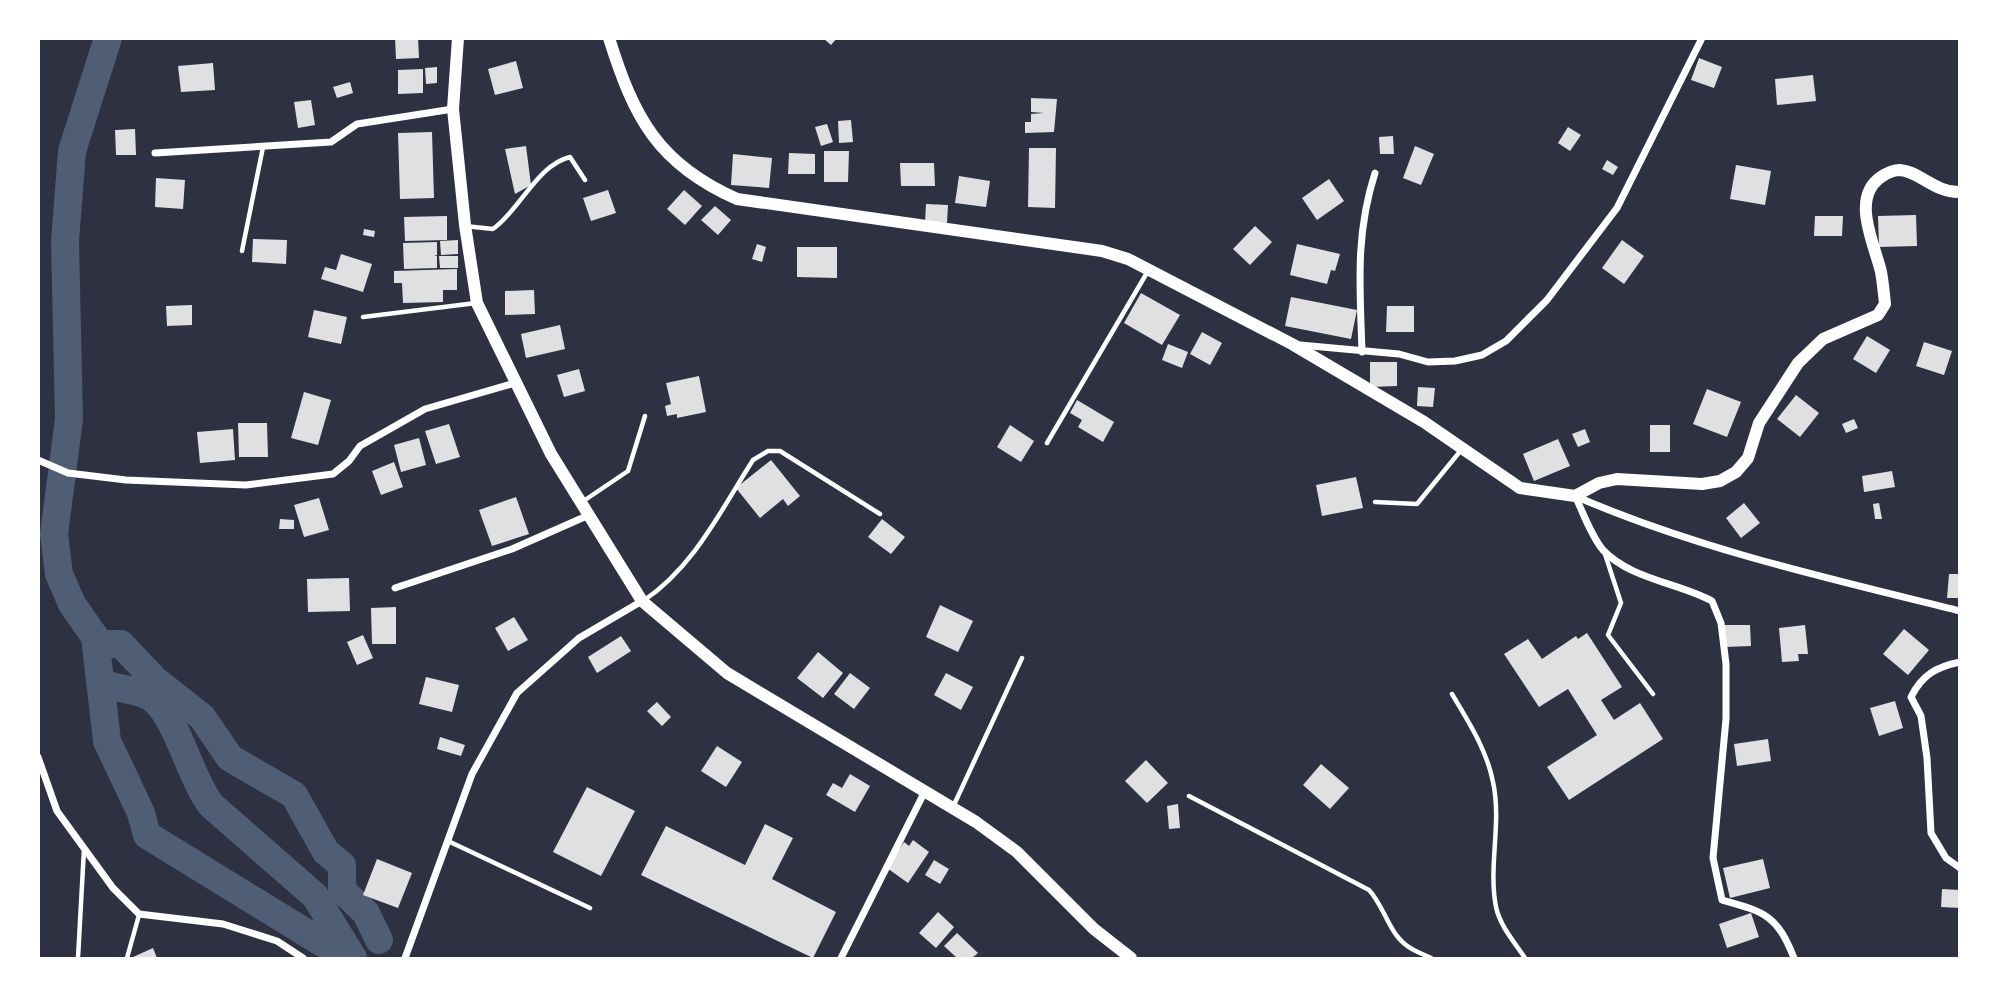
<svg xmlns="http://www.w3.org/2000/svg" width="1998" height="997" font-family="Bitter,serif">
<style>
.lines{fill:none;stroke-linecap:round;stroke-linejoin:round}
.river{stroke:#4f5d75;stroke-width:28}
.building{fill:#e0e0e3}
.service{stroke:#fff;stroke-width:4.5}
.minor{stroke:#fff;stroke-width:7}
.tertiary{stroke:#fff;stroke-width:12}
</style>
<rect width="100%" height="100%" fill="#2d3142"/>
<g class="lines">
<path class="river" d="M108,38L72,151L65,241L69,419L54,534L59,574L72,604L95,637L107,741L141,813L147,835L347,958
M96,644H121L155,680L202,717L230,758L294,795L326,852L342,865V890L366,913L379,940
M100,683C115,689 141,689 153,699C177,717 190,778 211,805L315,896L353,958"/>
</g>
<path class="building" d="M395,38H418L419,58L396,59Z
M823,38H837L831,45Z
M1699,58L1722,67L1714,88L1691,80Z
M516,61L523,88L495,95L488,69Z
M213,63L215,90L181,92L178,66Z
M437,67V83L426,84L425,68Z
M423,69V93L398,94V70Z
M1813,75L1816,101L1777,105L1775,79Z
M350,82L353,93L337,98L333,87Z
M1031,98L1057,99L1054,132L1025,133V122H1031V114L1044,113L1031,112Z
M311,100L315,125L298,128L294,102Z
M851,120L853,142L839,143L838,121Z
M827,124L833,142L821,146L815,127Z
M1568,127L1581,135L1570,151L1558,143Z
M135,129L136,155H116L115,130Z
M432,132L434,198L400,199L398,133Z
M1393,136L1394,154H1380L1379,137Z
M526,146L531,185L515,194L505,149Z
M1415,146L1434,154L1421,185L1403,178Z
M1029,148H1056L1055,208L1028,207Z
M824,151H849L848,182H824Z
M789,153L815,154V174H788Z
M733,154L772,158L769,188L731,185Z
M1607,160L1618,167L1613,175L1602,169Z
M900,163H934L935,186H901Z
M1736,165L1771,171L1765,205L1730,199Z
M959,176L990,181L986,207L955,203Z
M156,178L185,180L183,209L155,207Z
M1329,179L1344,201L1317,220L1302,198Z
M608,190L616,213L591,221L583,198Z
M684,190L702,206L685,225L667,209Z
M926,204L948,205L947,223L925,222Z
M715,206L731,220L718,235L701,220Z
M1916,215L1917,246L1879,247L1878,216Z
M447,216V240L405,241L404,217Z
M1815,216H1843L1842,236H1814Z
M1255,226L1272,242L1250,265L1233,249Z
M364,229L375,231L374,237L363,235Z
M253,239L287,240L286,264L252,262Z
M458,240V254L441,255L440,241Z
M1622,240L1644,256L1624,284L1602,268Z
M437,242V255L434,256H437V268L404,269L403,243Z
M757,244L766,247L762,262L752,259Z
M1297,244L1340,254L1335,271L1331,270L1327,284L1290,275Z
M797,247H837V278L797,277Z
M341,254L372,264L363,292L321,279L325,267L336,270Z
M439,256H458V268H440Z
M457,269V290H443V302L403,303L402,283H394V271Z
M534,290L535,314L505,315V291Z
M1141,293L1180,315L1162,345L1124,323Z
M1291,297L1357,310L1351,339L1285,326Z
M192,305V325L167,326L166,306Z
M1387,306H1414V332H1386Z
M314,310L347,317L341,344L308,337Z
M560,325L565,349L526,358L521,334Z
M1202,332L1222,343L1210,365L1190,354Z
M1867,336L1890,350L1876,373L1853,359Z
M1924,342L1952,351L1944,375L1916,366Z
M1168,344L1188,352L1182,368L1162,360Z
M1370,362H1397V386L1370,387Z
M579,369L585,391L564,397L557,375Z
M699,376L706,412L677,418V414L667,416L665,406L671,404L666,383Z
M1418,387L1435,388L1433,407L1417,406Z
M1707,389L1741,402L1727,437L1693,424Z
M304,392L331,400L318,445L291,438Z
M1796,395L1819,413L1800,437L1777,419Z
M1077,400L1114,422L1103,442L1078,427L1082,420L1070,413Z
M1854,419L1858,428L1846,433L1842,424Z
M238,423H267L268,457H239Z
M449,424L460,457L436,464L425,431Z
M1010,425L1034,441L1021,462L997,447Z
M1650,425H1670V452H1650Z
M233,429L235,460L200,463L197,432Z
M1585,429L1590,442L1578,447L1572,434Z
M419,438L426,465L401,472L394,445Z
M1558,439L1570,466L1534,481L1523,454Z
M771,460L800,496L788,506L783,499L760,518L736,488Z
M394,462L403,487L381,495L372,471Z
M1892,471L1895,487L1864,492L1862,476Z
M1356,477L1363,508L1322,516L1316,485Z
M516,497L529,534L492,546L479,510Z
M319,498L329,530L304,537L294,505Z
M1744,503L1760,523L1741,538L1726,518Z
M1879,503L1882,519H1875L1873,504Z
M280,519L294,520V529H279Z
M882,519L905,537L891,554L868,537Z
M1949,574H1960V598H1947Z
M349,578L350,611L308,612L307,579Z
M940,605L973,621L958,652L926,637Z
M396,607V644H372L371,608Z
M514,617L528,640L508,651L495,628Z
M1724,625H1750L1751,646L1725,647Z
M1805,625L1808,654H1798L1799,661L1782,662L1779,628Z
M1904,629L1929,650L1908,675L1883,654Z
M1587,633L1622,687L1601,700L1614,720L1640,703L1663,739L1569,800L1547,767L1597,735L1568,689L1539,707L1504,654L1528,639L1542,659L1576,636L1578,639Z
M363,635L373,658L357,665L347,642Z
M621,636L631,651L597,673L588,657Z
M818,652L843,673L823,698L797,678Z
M850,673L870,688L854,709L834,694Z
M946,673L973,687L961,710L934,695Z
M426,677L459,685L452,712L419,704Z
M1895,701L1903,728L1879,736L1870,708Z
M657,702L671,717L662,726L647,711Z
M440,737L465,745L461,756L437,749Z
M1768,739L1771,761L1737,766L1734,744Z
M717,746L742,762L726,787L701,771Z
M1146,760L1168,783L1147,803L1125,781Z
M1321,764L1349,788L1330,809L1303,785Z
M850,774L870,786L855,812L826,795L833,783L842,788Z
M587,787L635,811L601,876L553,852Z
M1178,804L1180,828L1169,829L1167,806Z
M765,824L793,838L772,879L836,912L813,958L641,875L666,826L745,865Z
M913,840L929,852L908,883L887,868L904,842L909,846Z
M377,859L412,873L398,908L363,895Z
M1763,859L1770,888L1730,898L1723,868Z
M934,860L949,869L940,884L925,875Z
M1942,889L1960,890V908L1941,907Z
M938,912L954,927L936,948L919,933Z
M1751,913L1759,937L1727,948L1719,924Z
M957,933L978,953L972,958H957L944,946Z
M153,948L157,958H133V957Z"/>
<g class="lines">
<path class="service" d="M465,226L493,229C520,210 537,165 570,157L585,180
M242,251L263,147
M363,317L476,303
M1047,443L1148,271
M582,502L628,471L645,416
M1375,502L1417,504L1462,449
M1605,554L1621,603L1608,635L1653,694
M643,601C694,567 721,510 753,460L768,451H780L880,514
M1452,694C1468,721 1487,750 1493,782C1502,823 1488,866 1496,907C1500,926 1515,943 1525,958
M1189,796L1369,890C1384,906 1388,931 1406,945C1413,951 1423,954 1431,958
M953,807L1022,658
M448,841L590,908
M78,958L84,849
M127,958L139,915"/>
<path class="minor" d="M155,153L331,142L357,124L453,109
M1300,345L1399,354L1428,362L1455,361L1482,355L1506,341L1547,300L1617,208L1702,38
M1362,352C1360,288 1355,235 1375,173
M38,460L68,473L126,480L246,485L333,474L349,461L360,446L425,409L515,383
M1575,496C1583,512 1591,536 1603,550C1630,579 1679,583 1712,601L1721,623L1726,664V719L1713,858L1722,900C1765,912 1777,915 1794,958
M1575,496C1697,549 1831,579 1960,611
M395,588L512,549L589,515
M1960,662C1936,667 1922,675 1911,697L1921,716L1927,758L1931,833L1946,858L1960,868
M38,757L57,811L113,888L139,914L223,924L277,941L303,958
M405,958L472,774L517,693L579,638L642,601
M841,958L925,791"/>
<path class="tertiary" d="M458,38L453,109L465,225L477,303L551,454L642,601L727,673L976,822L1017,852L1094,929L1131,958
M609,38C634,118 658,164 737,199L1102,251L1128,259L1292,344L1424,422L1520,488L1575,496L1599,483L1617,479L1702,484L1720,481L1736,472L1748,458L1759,423L1798,363L1823,339L1878,315L1885,304C1884,294 1883,283 1881,272C1875,245 1850,198 1881,177C1887,173 1893,170 1900,170C1919,171 1935,193 1960,192"/>
</g>
<rect width="1998" height="997" fill="none" stroke="#ffffff" stroke-width="80"/>
</svg>
